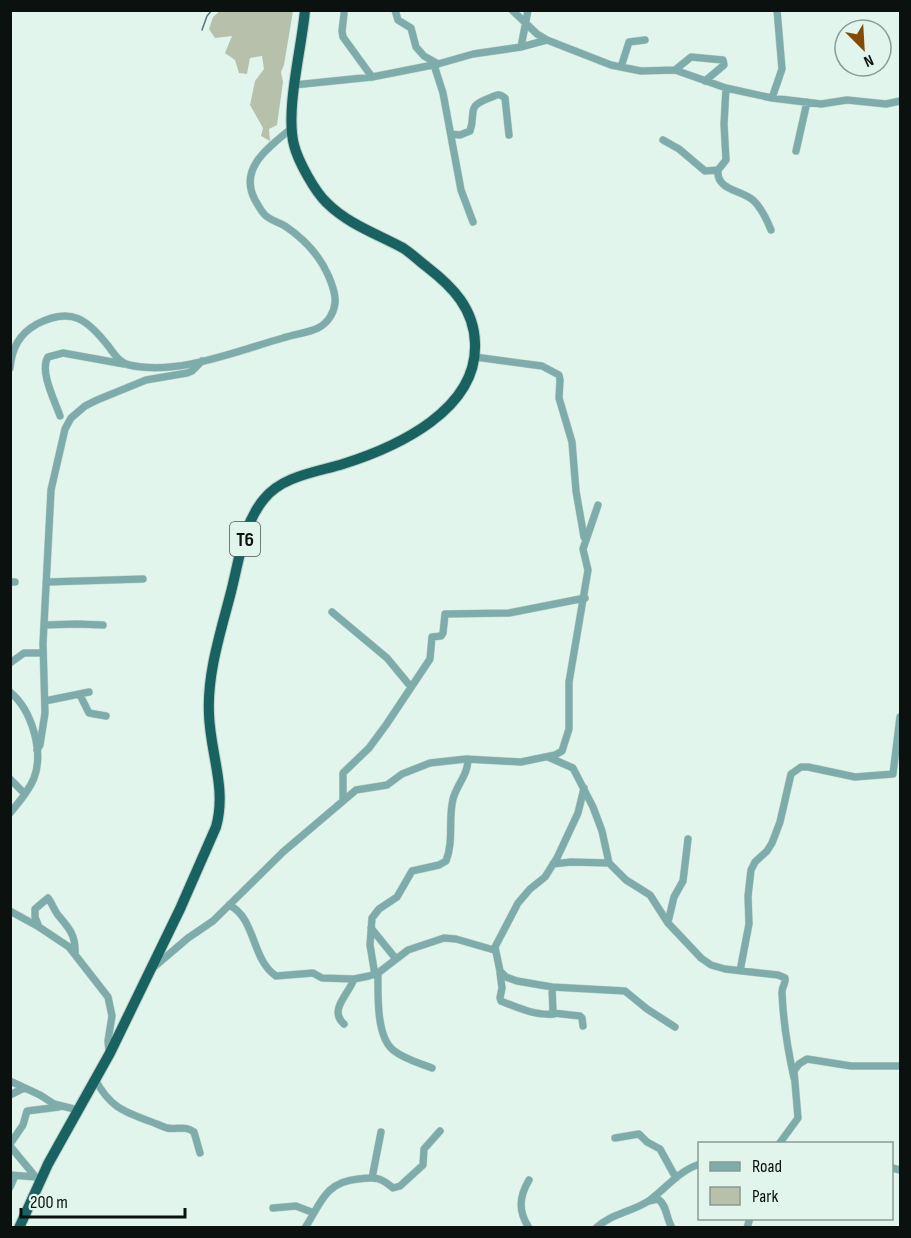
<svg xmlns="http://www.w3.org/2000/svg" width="911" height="1238" font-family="'Sofia Sans Condensed',sans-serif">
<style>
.green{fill:#b6c0ab}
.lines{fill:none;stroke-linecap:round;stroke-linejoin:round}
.stream{stroke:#57767d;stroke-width:1.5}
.minor-casing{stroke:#bfd1c9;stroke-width:8}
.trunk-casing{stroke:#bfd1c9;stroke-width:12}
.minor{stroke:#7eacaa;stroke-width:7}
.trunk{stroke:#196262;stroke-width:10}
.labels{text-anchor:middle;stroke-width:6;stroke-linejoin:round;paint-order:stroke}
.shield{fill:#e1f5ed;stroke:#4a5551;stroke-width:1.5}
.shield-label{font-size:20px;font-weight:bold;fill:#0a110e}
</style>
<rect width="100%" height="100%" fill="#e1f5ed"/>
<path class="green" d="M221,10L293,11L284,65L281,72L283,82L277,125L269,129L270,141L261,136L263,128L250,105L255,81L264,69L262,56L250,58L247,74L239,73L235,60L225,53L232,36L215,38L209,29L213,17Z"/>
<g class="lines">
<path class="stream" d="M202,30L207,16L212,10"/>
<defs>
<path id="minor" d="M395,10L398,20L411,28L416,47L424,56L438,64
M512,10L537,34L547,40L611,65L641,71L675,70L726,88L772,98L821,104L847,100L886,104L900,101
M344,14L342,31L343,37L372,77
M521,47L528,10
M434,65L443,93L461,190L473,222
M621,67L629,42L645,40
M675,70L691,57L723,60L724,65L705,81
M294,85L372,77L438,64L473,54L521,47L547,40
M726,88L724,124L726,160L718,170C716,191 743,190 754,201C762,209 767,220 771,230
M772,98L782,69L777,10
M451,134L460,135L470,131C477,111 464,107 492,97C498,94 500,94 505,98L509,135
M663,140L679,149L705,171L718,170
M796,151L807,102
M475,357L542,366L559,375L560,380L559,398L572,442L576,491L584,537
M10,368C12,348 19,334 37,324C72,306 88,320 109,347C114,354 120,363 129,365C177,376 237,351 283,338C295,334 308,333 318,328C328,323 334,313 335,303C336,293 332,285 329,277C320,256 303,238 285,226C278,222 270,220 265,215C261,211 258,205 255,200C238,168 269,147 292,128
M60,416C55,401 39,371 48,357L63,353L124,364
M10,582H15
M47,582L143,579
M332,612L387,658L411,687
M44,625L77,624L103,625
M10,663L24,653H43
M10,692C32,710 44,752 34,778C29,791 19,802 10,813
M80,695L89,713L106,716
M45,701L89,692
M37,750L40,745L45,713L43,644L51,490L65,429L71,418L85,406L97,400L146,380L187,373L192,371L202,361
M548,757L573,768L593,807L602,831L609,863L626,880L650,895L668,923L701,958L711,965L725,969L778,975L785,978C786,984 782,986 782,992C783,1020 788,1051 794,1078
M10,779L25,794
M584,788L578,813L557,858L545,877L530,889L518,903L495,947L500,971L506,977L517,981L552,987L625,991L647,1009L675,1027
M343,799V773L369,748L386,725L430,659L432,637L441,636L443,633L445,614L509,613L585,598
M553,864L571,862L609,863
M229,905C256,918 251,959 276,976L313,973L322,978L354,979L369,976L378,973L408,950L444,938L456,939L494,950
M10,911L39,927L69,947L108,997L112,1016L108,1041L109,1051
M668,922L674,897L683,881L688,839
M39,927L35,917V909L48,898C52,903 54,910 58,915C69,928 76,935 75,954
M371,928L396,959
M154,967L188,938L213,921L283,852L356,790L387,785L402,774L430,763L466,759L521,762L555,755L562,751L569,729V682L588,570L583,549L598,505
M740,971L749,924L748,896L751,870L755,862L767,851L772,843L780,822L791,774L801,767H808L855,777L893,774L900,717
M378,973C378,994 376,1036 393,1050C404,1059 419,1063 432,1068
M500,973L502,988L500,998L501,1001C518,1008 537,1016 554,1014
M375,975L370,945L372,918L379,909L397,897L412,871L439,865L446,861C454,841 448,819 453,799C457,784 468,775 468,759
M552,987L553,1013L580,1016L582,1018L583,1026
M344,1024C328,1010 349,994 354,979
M95,1079C109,1106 122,1111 149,1121C155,1123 161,1126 167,1128C177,1130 185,1125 194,1132L200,1153
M10,1081L40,1095L54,1104L78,1110
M10,1095L24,1088
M615,1138L639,1134L647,1142L660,1149L676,1178
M10,1144L23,1125L27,1111L59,1107
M779,1144L798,1118L794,1071L799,1064L807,1059L851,1066H900
M10,1146L39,1181
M892,1168L900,1170
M10,1175L36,1177
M372,1178L381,1132
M10,1187L15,1176
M649,1201L658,1199C667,1205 666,1218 672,1228
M273,1208L296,1206L314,1213
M305,1228C321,1203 325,1182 358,1179C376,1177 380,1177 393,1188L400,1186L423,1165L424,1149L440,1131
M529,1228C518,1211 519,1197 529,1180
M596,1228C612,1213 633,1212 650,1200C666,1188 680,1170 700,1164
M747,1228L750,1218"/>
<path id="trunk" d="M19,1228L48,1164L110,1053L180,909L216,827C227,788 210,753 209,714C207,673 221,631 231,592C239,561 243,524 264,499C282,476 317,472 343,464C397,447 478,410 475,343C474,309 453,287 427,267C419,261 411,253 403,248C377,234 348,224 327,203C315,192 298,161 294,145C285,110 302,47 305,10"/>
</defs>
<use href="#minor" class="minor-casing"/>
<use href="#trunk" class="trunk-casing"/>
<use href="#minor" class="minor"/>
<use href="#trunk" class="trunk"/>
</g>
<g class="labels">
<rect class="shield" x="230" y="522" width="30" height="34" rx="4.5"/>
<g class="shield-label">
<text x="245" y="546">T6</text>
</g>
</g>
<rect width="911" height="1238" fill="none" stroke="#0a110e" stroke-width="24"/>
<rect x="698" y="1142" width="195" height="78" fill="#e1f5ed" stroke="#8b9a94" stroke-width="1.5"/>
<rect x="710" y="1162" width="30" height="9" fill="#7eacaa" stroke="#8b9a94" stroke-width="1.5"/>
<text x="752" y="1172" font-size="18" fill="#0a110e">Road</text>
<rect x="710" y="1187" width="30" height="18" fill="#b6c0ab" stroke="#8b9a94" stroke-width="1.5"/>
<text x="752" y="1202" font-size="18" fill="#0a110e">Park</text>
<g transform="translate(863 48) rotate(156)"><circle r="28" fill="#e1f5ed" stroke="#8b9a94" stroke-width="1.5"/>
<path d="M0-4.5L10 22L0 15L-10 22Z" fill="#844b00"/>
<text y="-9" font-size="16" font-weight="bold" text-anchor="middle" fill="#0a110e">N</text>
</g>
<path d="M21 1208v9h164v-9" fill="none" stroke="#0a110e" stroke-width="3"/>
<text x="30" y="1208" font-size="18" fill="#0a110e" stroke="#e1f5ed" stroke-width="4.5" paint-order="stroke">200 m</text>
</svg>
